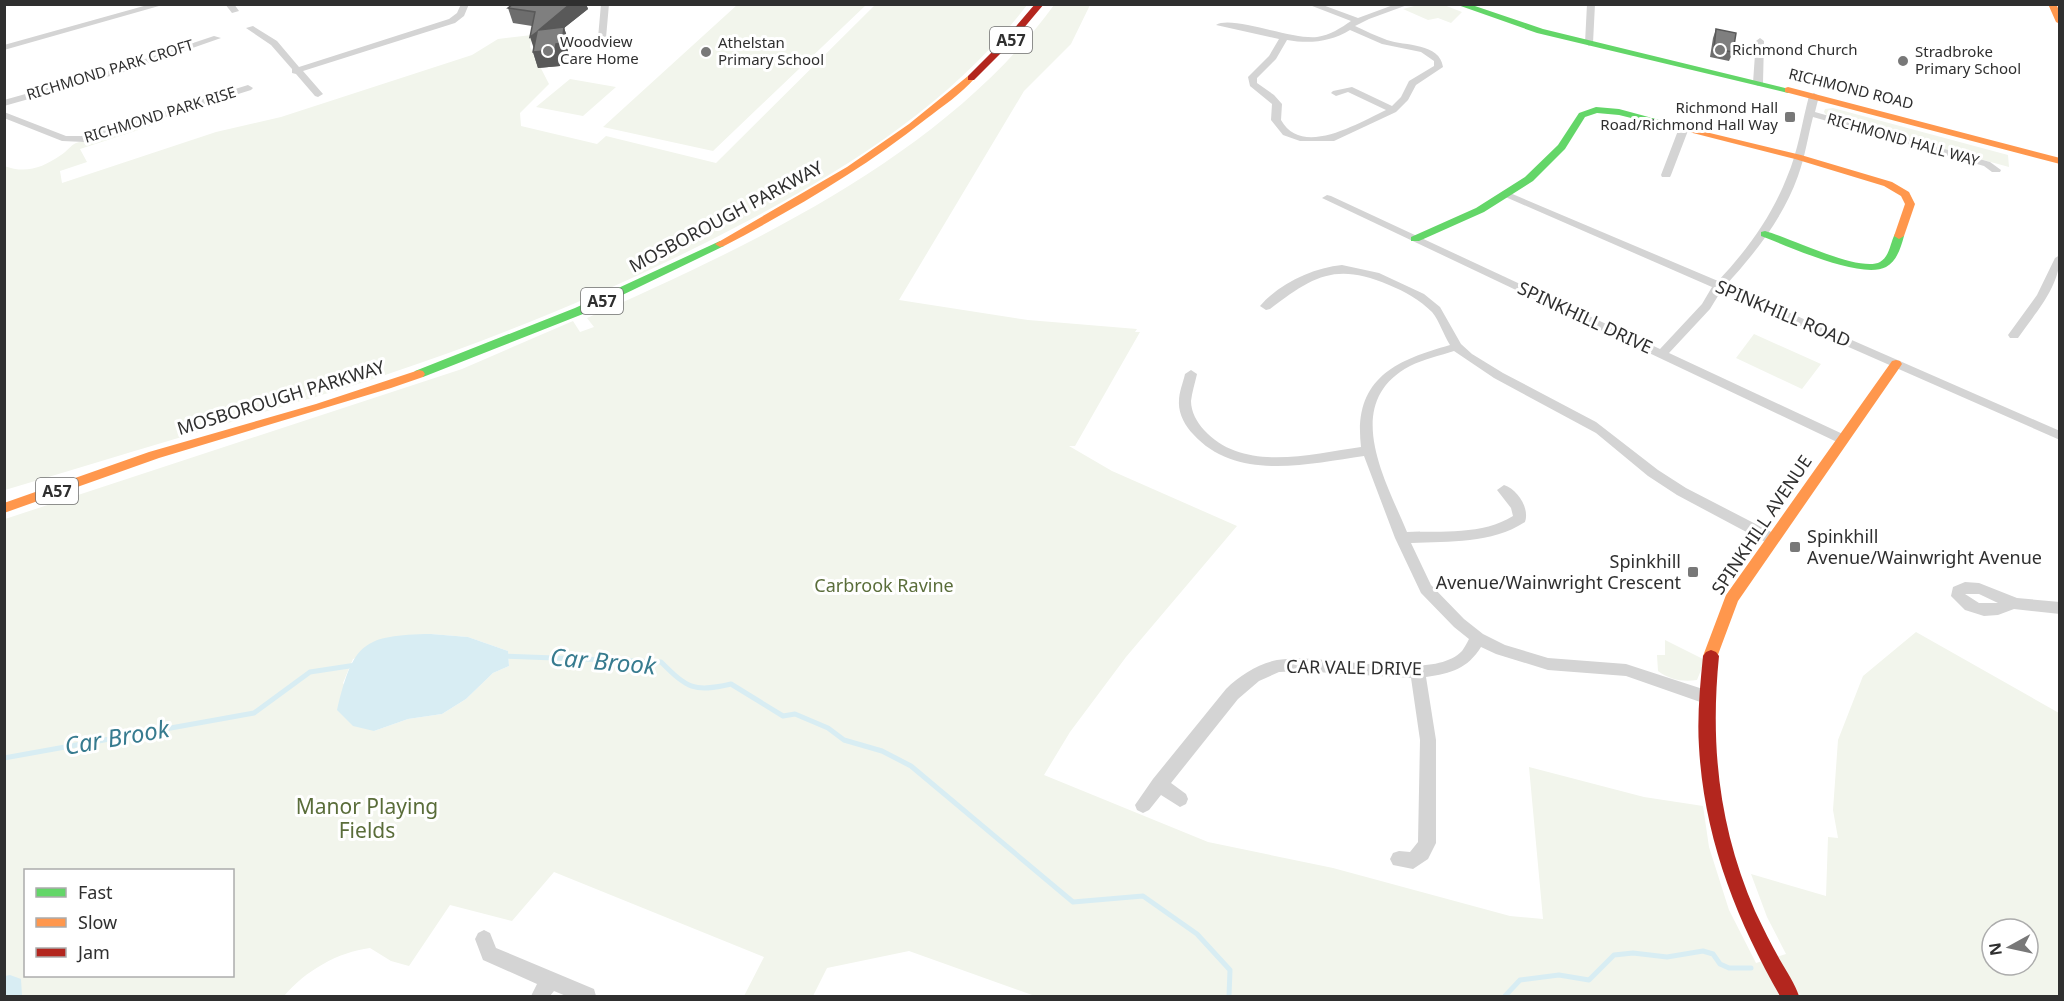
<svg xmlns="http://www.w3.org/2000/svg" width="2064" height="1001" font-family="'Noto Sans',sans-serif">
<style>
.green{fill:#f2f5ec;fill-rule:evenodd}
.water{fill:#d8edf3}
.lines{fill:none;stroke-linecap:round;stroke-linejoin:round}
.stream{stroke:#d8edf3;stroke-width:5}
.street{fill:#d4d4d4;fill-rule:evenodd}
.fast{fill:#63d668;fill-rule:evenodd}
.slow{fill:#ff974d;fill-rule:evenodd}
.jam{fill:#b3261e;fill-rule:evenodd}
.wall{fill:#6d6d6d}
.shaded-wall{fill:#595959}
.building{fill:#7f7f7f;stroke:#595959;stroke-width:1.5}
.poi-dot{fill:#787878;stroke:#fff;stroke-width:2}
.labels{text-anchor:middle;stroke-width:6;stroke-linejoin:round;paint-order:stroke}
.far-poi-label{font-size:15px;fill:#2f2f2f;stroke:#fff;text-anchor:start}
.far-street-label{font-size:15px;fill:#2f2f2f;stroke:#fff}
.shield{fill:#fff;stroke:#6d6d6d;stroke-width:1.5}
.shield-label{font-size:16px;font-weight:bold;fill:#2f2f2f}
.street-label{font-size:18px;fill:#2f2f2f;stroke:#fff}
.poi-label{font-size:18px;fill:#2f2f2f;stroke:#fff;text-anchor:start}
.park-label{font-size:18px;fill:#5a6d3a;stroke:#fff}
.near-park-label{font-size:21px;fill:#5a6d3a;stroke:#fff}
.near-water-label{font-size:24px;font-style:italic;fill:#377b8f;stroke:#fff}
</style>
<rect width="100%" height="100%" fill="#fff"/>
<path class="green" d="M737,5H866L713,151L603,127Z
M875,5H1027C953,103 844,171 736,227C626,285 509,333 391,373C349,388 306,399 264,412C178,438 91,464 5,490L4,166C26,174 42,168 61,155C66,152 71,145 76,143C92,138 149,120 163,122L80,149L87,162L60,171L62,183L216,132L281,117L472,55L498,39L532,35L530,47L549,84L520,113L521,126L597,144L606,136L716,163Z
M1054,5H1090L1071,44L1024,91L899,300L1028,320L1137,329L1135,332H1140L1075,446H1069L1112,471L1237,526L1126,657L1070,732L1044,775L1208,842L1333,868L1510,916L1543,919L1529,767L1644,797L1703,806L1709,847L1729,910L1756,963L1786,954L1767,917L1751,874L1826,896L1828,837L1838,838L1833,810L1838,740L1863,676L1916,632L2059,713V996H1035L909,951L827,968L813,996H744L764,957L554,872L512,921L450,905L409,966L391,961L370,948C338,952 305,971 284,996H5V519L462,369L573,321L580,332L594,327L587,318C752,245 945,155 1054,5ZM431,634L468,637L508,651L509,666L493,673L466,699L442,714L408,719L374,731L343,683L353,659ZM26,870H232V976H26ZM1992,929H2028V965H1992Z
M1444,5L1462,12L1451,23L1438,18L1428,20L1403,9L1418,5Z
M570,79L616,87L583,116L536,107Z
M1833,108L2008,155L2009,167L1852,124L1827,116L1824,112L1825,109Z
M1754,334L1821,364L1802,389L1736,358Z
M1665,640L1705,660L1697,680C1683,682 1670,680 1658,671L1657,655H1665Z"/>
<path class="water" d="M431,634L468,637L508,651L509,666L493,673L466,699L442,714L408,719L374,731L353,726L337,710C353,643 363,635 431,634Z
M10,975L21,979L22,996H5V976Z"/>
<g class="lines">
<path class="stream" d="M502,656L661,662C687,688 694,693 731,684L783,716L795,714L828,728L844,740L882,751L911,766L1073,902L1143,896L1197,934L1230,970L1229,996
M4,758L254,713L310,672L356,665
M1505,996L1520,980L1559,975L1589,980L1614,955L1633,953L1667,957L1703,951L1713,954L1720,964L1729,968H1751"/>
<path class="street" d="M151,4H166L4,50V45Z
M225,4H234L239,11L232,13Z
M461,4H469L464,16L455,23L303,71L323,94L318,97L315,96L296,74L292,73V69L271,45L246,28L253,26L277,41L299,67L449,19L457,13Z
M601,4H609L606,38L602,41L598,38Z
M1307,4H1320L1358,18L1396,4H1410L1369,19L1355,26C1366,31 1376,36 1387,40C1405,46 1440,43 1443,67L1416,85L1408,100L1396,112L1334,141H1300L1283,135L1271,120L1272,104L1250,86L1248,77L1269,56L1279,39L1216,25C1232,15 1292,40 1317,37C1330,35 1341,28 1351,21ZM1350,30L1382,44L1421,52L1434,61V66L1409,81L1401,97L1392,106L1352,87L1333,91L1331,93L1336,96L1348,92L1386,110C1358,123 1302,158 1281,120L1282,104L1274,95L1257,83V78L1276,59L1287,40C1310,44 1330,42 1350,30Z
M1587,4H1595L1593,43L1589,46L1585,43Z
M214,36L221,38L121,73L4,106V100L115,69Z
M1760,38L1764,41L1763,83L1758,86L1753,83L1755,54L1732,48L1736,45L1755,49L1756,41Z
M248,85L253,88L251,90L85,142L62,141L4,118V112L66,136H84Z
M1814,93L1819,96L1815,112L1990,162L2001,170L2000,172H1992L1984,166L1813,117C1808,136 1805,157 1798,176C1783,218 1756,252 1726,285L2060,431V440L1721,291L1710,309L1669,353L1847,436L1848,439L1842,444L1837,442L1322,198L1327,195L1331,196L1660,349L1702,304L1712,287L1501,195L1502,193H1510L1718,281C1747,250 1771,218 1787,177C1798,152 1802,122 1809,96Z
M1684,125L1689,128L1671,175L1670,177H1662L1661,175L1679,128Z
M2060,255C2060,287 2036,312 2018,338H2010L2008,335L2037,295L2055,258Z
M1342,265L1379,273L1424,294L1440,307L1461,344L1472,354L1503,373L1596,422L1658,470L1686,488L1777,535L1779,539L1777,543H1767L1677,495L1648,476L1596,433L1494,378L1454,351C1439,356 1424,359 1410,366C1340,403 1386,481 1407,532C1441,531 1483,535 1513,516L1511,508L1497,490L1504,485C1517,489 1530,508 1525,522C1491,544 1450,541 1411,543L1431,585L1464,619L1483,634L1505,645L1548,658L1626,664L1712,692L1714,697L1712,702L1706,704L1626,676L1548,670L1496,654L1481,647C1467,669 1452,673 1426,677L1436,740V843L1428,859L1413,869L1393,865L1390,859L1393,853L1399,851L1410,852L1418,842L1420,740L1411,678L1300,671L1279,672L1259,681L1238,699L1171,783L1186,794L1188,799L1186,804L1180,807L1161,795L1149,810L1143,813L1137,810L1135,805L1153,779L1226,689C1240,675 1258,664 1277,660C1321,651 1431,684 1462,651C1464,648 1467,643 1469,639L1454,627L1421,593L1395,538L1364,456C1308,464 1236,482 1193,434C1185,426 1178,413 1179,401C1179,392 1183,383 1185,374L1191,370L1197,374C1195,383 1192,392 1191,401C1191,412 1197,422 1204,430C1243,473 1311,454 1361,447C1353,380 1393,361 1450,345C1443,334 1440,322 1432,312C1420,300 1404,291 1389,285C1336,262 1313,276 1270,309L1266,310L1260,306C1280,283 1313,268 1342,265Z
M1965,582L1979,583L2017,598L2060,602V614L2014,609L1998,615L1984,616L1965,610L1951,596L1953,587ZM1965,594H1979L1998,603H1979Z
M484,930L490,933L496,948L594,989L596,996H566L554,991L550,996H531L537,984L483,960L475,939L478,933Z"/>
<path class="fast" d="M1455,4H1469L1543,29L1793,90L1788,93L1537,33Z
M1596,107L1619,109L1693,129L1688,132L1619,115L1597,113L1585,117L1565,149L1533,181L1484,212L1419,241H1411V237L1476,208L1525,177L1558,145L1579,113Z
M1765,231C1788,237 1860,273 1880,262C1890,256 1890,243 1895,234L1899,233L1904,236C1901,247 1897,261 1886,267C1861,280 1788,246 1761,236V232Z
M720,241L724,242V246L583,314L423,377H415L413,374L415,371L575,308Z"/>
<path class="slow" d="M2048,4H2056L2060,12V24L2056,22Z
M968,76L975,78C961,94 943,106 926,119C863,169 794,209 724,246L720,247L715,244L847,167L909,124Z
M1788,87L2060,158V164L1785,92V88Z
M1685,127L1801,155L1892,182L1909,192L1915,204L1904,236L1899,239L1894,236L1905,204L1901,196L1884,186L1795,159L1685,131Z
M1896,360L1900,361L1902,364L1900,367L1738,601L1716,660L1711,662L1706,660L1703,656L1726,595L1892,361Z
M419,370L423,371L425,374L423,377L391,388L159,458L4,513V503L149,452L316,404Z"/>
<path class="jam" d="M1035,4H1044L1012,42L974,80H968V76L1006,38Z
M1711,650L1716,652L1719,656C1710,746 1719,828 1755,911C1763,928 1771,944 1780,960C1787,972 1795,984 1799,996H1780C1736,919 1704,837 1699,747C1697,717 1700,686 1703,656L1706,652Z"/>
</g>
<path class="wall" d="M505,4H586L588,9L564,28L569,42L567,58L561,59L560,66L538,68L533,52L534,48L532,26L513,23L508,8L511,6H506Z
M1716,29L1733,52L1729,61L1710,57L1713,38Z"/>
<path class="shaded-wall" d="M570,4H586L588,9L564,28L569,42L567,58L561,59L560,66L538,68L533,52L539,30Z
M537,32L535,52L530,37Z"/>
<path class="building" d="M513,4H570L539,30L564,27L562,43L556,44L555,50L533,52L537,32L530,37L535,12L508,8Z
M1716,29L1736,33L1733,52L1714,49Z"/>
<g class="poi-dot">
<circle cx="1720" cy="50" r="6"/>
<circle cx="548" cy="51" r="6"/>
<circle cx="706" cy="52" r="6"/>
<circle cx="1903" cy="61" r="6"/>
<rect x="1784" y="111" width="12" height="12" rx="3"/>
<rect x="1789" y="541" width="12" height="12" rx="3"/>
<rect x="1687" y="566" width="12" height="12" rx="3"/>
</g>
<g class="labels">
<g class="far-poi-label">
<text x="560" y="47">Woodview<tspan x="560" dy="17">Care Home</tspan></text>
<text x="718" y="48">Athelstan<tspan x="718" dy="17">Primary School</tspan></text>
<text x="1732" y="55">Richmond Church</text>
<text x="1915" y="57">Stradbroke<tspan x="1915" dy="17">Primary School</tspan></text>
<text x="1778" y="113" text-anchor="end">Richmond Hall<tspan x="1778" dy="17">Road/Richmond Hall Way</tspan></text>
</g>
<g class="far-street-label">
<text transform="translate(110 70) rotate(-17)" y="5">RICHMOND PARK CROFT</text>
<text transform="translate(1851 89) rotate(14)" y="5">RICHMOND ROAD</text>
<text transform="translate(160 115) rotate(-17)" y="5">RICHMOND PARK RISE</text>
<text transform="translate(1903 140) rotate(16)" y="5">RICHMOND HALL WAY</text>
</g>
<g class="shield">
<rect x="990" y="27" width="42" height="26" rx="4.5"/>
<rect x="581" y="288" width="42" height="26" rx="4.5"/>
<rect x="36" y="478" width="42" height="26" rx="4.5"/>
</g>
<g class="shield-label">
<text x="1011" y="46">A57</text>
<text x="602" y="307">A57</text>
<text x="57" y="497">A57</text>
</g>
<g class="street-label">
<text transform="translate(726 217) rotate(-28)" y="6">MOSBOROUGH PARKWAY</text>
<text transform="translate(1783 314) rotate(23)" y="6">SPINKHILL ROAD</text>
<text transform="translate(1585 318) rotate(25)" y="6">SPINKHILL DRIVE</text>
<text transform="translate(281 398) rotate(-17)" y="6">MOSBOROUGH PARKWAY</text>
<text transform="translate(1762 525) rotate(-56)" y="6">SPINKHILL AVENUE</text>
<text transform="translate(1354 668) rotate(1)" y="6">CAR VALE DRIVE</text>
</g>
<g class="poi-label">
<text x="1807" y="543">Spinkhill<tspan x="1807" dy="21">Avenue/Wainwright Avenue</tspan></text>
<text x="1681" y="568" text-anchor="end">Spinkhill<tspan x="1681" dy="21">Avenue/Wainwright Crescent</tspan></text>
</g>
<g class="park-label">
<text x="884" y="592">Carbrook Ravine</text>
</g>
<g class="near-park-label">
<text x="367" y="814">Manor Playing<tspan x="367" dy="24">Fields</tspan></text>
</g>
<g class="near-water-label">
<text transform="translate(603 662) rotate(5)" y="8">Car Brook</text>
<text transform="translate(117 738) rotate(-10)" y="8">Car Brook</text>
</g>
</g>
<rect width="2064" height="1001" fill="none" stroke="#2f2f2f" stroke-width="12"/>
<rect x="24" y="869" width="210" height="108" fill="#ffffff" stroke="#acacac" stroke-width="1.5"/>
<rect x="36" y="888" width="30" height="9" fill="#63d668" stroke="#acacac" stroke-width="1.5"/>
<text x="78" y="899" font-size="18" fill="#2f2f2f">Fast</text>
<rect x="36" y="918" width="30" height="9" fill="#ff974d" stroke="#acacac" stroke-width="1.5"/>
<text x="78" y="929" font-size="18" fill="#2f2f2f">Slow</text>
<rect x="36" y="948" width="30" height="9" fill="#b3261e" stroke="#acacac" stroke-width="1.5"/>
<text x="78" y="959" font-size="18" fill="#2f2f2f">Jam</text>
<g transform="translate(2010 947) rotate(262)"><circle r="28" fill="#ffffff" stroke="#acacac" stroke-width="1.5"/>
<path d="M0-4.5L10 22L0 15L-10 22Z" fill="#787878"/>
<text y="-9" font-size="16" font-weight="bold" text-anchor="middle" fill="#2f2f2f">N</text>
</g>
</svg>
